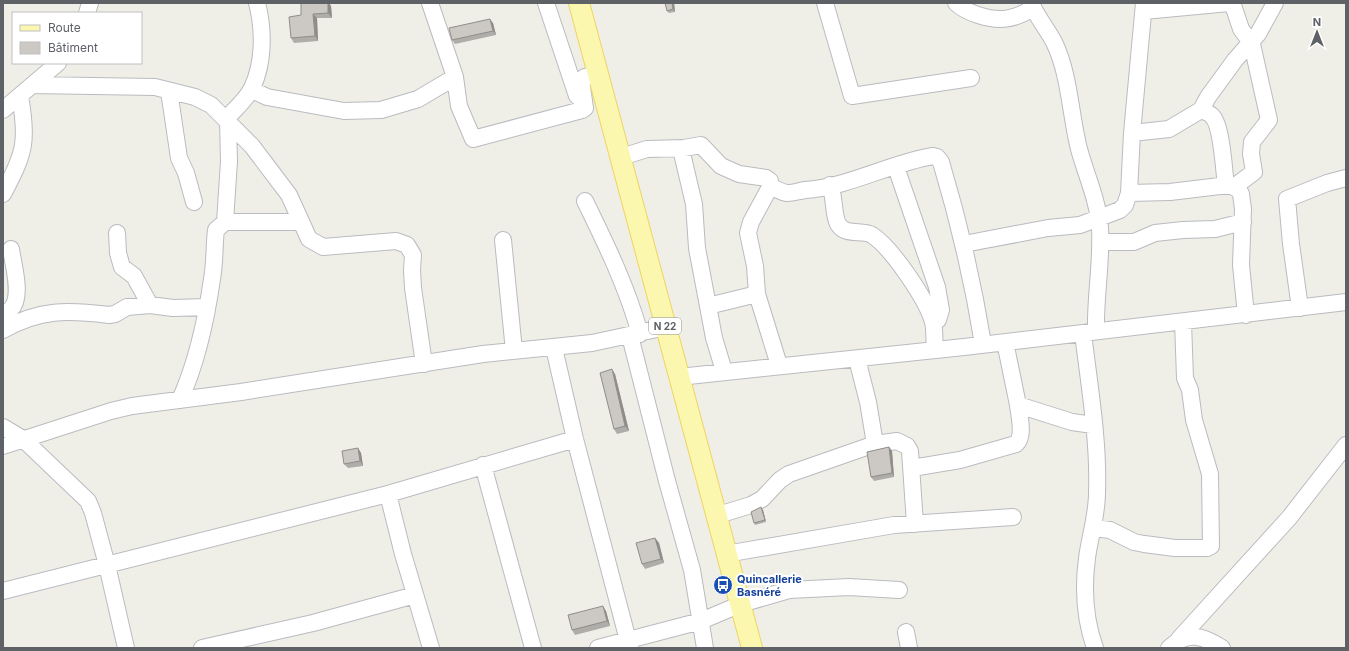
<svg xmlns="http://www.w3.org/2000/svg" width="1349" height="651" font-family="Inter,sans-serif">
<style>
.lines{fill:none;stroke-linecap:round;stroke-linejoin:round}
.minor-casing{stroke:#b9bbc0;stroke-width:18}
.major-casing{stroke:#edd463;stroke-width:22}
.minor{stroke:#fff;stroke-width:16}
.major{stroke:#fcf7af;stroke-width:20}
.wall{fill:#afada9}
.shaded-wall{fill:#8f8d89}
.building{fill:#ccc9c4;stroke:#8f8d89}
.labels{text-anchor:middle;stroke-width:4;stroke-linejoin:round;paint-order:stroke}
.shield{fill:#fff;stroke:#8e9094;stroke-width:1}
.shield-label{font-size:10px;font-weight:bold;fill:#5e6166}
.transit-label{font-size:11px;font-weight:bold;fill:#164399;stroke:#fff;text-anchor:start}
</style>
<rect width="100%" height="100%" fill="#f0efe7"/>
<g class="lines">
<defs>
<path id="minor" d="M430,3L455,77L459,106L473,139L582,110L585,108L581,80L585,77L598,74
M546,3L577,96
M825,3L852,96L971,78
M956,3C962,9 969,12 978,15C999,22 1014,20 1033,8
M1031,3C1037,17 1047,29 1054,42C1070,75 1070,114 1079,149C1086,175 1098,200 1100,228C1102,262 1095,297 1096,331
M1231,3L1233,5L1241,29L1252,44L1269,120L1252,142L1251,154L1254,172L1234,187
M1144,11L1229,3
M87,13L90,3
M32,85L155,87L195,97L211,105L252,146L289,195L309,239L323,247L396,241L407,245L413,255L412,270L413,288L424,364
M252,90L267,97L344,111L381,110L418,99L455,77
M169,91L179,158L186,173L194,202
M3,110L58,63
M1201,110C1205,112 1210,113 1212,116C1222,125 1224,172 1226,186
M226,119C234,110 247,99 252,88C264,63 264,30 257,3
M1132,133L1169,129L1201,110L1208,97L1235,60L1258,34L1275,3
M681,149L694,204L697,248L708,306
M621,157L647,149L684,148L701,145L721,166L739,174L766,178L770,181V187C776,188 780,192 787,193C793,193 799,191 805,190C849,187 890,163 933,156L937,157L941,162C959,222 973,282 983,344
M896,167L937,287L941,310L938,320L933,322
M830,185C835,197 833,215 838,224C846,237 862,229 872,235C892,248 927,300 933,322C935,331 934,341 935,350
M770,187L751,222L748,233L755,266L757,294L779,365
M1129,193L1170,192L1220,186H1232L1239,190L1241,194L1243,209L1241,265L1246,315
M3,194C25,153 28,141 20,96
M585,201C606,244 627,287 640,334
M225,222L229,161L228,121
M117,233L118,253L122,267L134,276L150,305
M503,240L514,351
M1100,242H1134L1155,233L1183,230L1215,229L1243,222
M964,244L1048,228L1080,225L1120,210L1125,205L1129,193L1132,133L1144,3
M1300,308L1291,244L1287,199L1327,183L1346,178
M3,314C5,313 9,311 11,309C23,297 13,264 11,249
M3,330C40,309 67,310 109,315L115,314L127,307L150,305L173,308L207,307
M1083,333C1089,384 1099,441 1097,493C1097,515 1090,536 1087,558C1083,588 1085,620 1095,648
M630,336L667,481L692,570L705,648
M1005,342L1018,405L1072,422L1093,425
M554,348L575,439L630,648
M857,359L868,402L875,444
M724,371L714,338L708,306L757,294
M679,377L964,347L1346,302
M180,400C197,362 206,321 212,279C215,263 214,246 216,230L225,222H300
M3,427L23,439L88,501L93,513L107,565L126,648
M3,446L111,411L132,406L241,392L483,354L592,343L666,327
M483,465L533,648
M912,468L960,460L1016,444C1025,436 1019,416 1018,405
M715,516L751,505L762,499L780,480L789,474L875,444L897,441L907,446L910,451L915,524
M1093,528L1110,530L1134,542L1144,544L1175,548H1207L1211,546L1210,474L1194,420L1190,390L1185,378L1183,322
M726,554L894,525L1013,517
M3,591L388,494
M906,632L909,648
M1179,639L1289,518L1346,445
M202,648L313,623L415,595
M431,648L403,554L388,494L575,439
M598,648L701,621L741,604L789,590L849,587L899,590
M1169,648C1187,631 1202,635 1222,648"/>
<path id="major" d="M579,3L752,648"/>
</defs>
<use href="#minor" class="minor-casing"/>
<use href="#major" class="major-casing"/>
<use href="#minor" class="minor"/>
<use href="#major" class="major"/>
</g>
<path class="wall" d="M301,3H329L331,6L332,18H317L318,41L294,43L291,38L301,15Z
M665,3H674L675,12L669,13L667,11Z
M493,23L496,35L455,44L452,40Z
M615,374L629,431L617,434L614,429Z
M889,447L892,451L894,477L874,481L871,477Z
M358,448L361,453L363,466L348,468L344,464Z
M763,510L766,522L755,525L754,523Z
M655,538L659,543L664,563L645,569L642,564Z
M606,611L610,626L575,635L572,630Z"/>
<path class="shaded-wall" d="M328,3H329L331,6L332,18L328,13Z
M672,3H674L675,12L673,9Z
M313,14L317,18L318,41L315,36Z
M490,19L493,23L496,35L493,31Z
M612,369L615,374L629,431L625,426Z
M889,447L892,451L894,477L892,473Z
M358,448L361,453L363,466L360,461Z
M761,507L763,510L766,522L765,520Z
M655,538L659,543L664,563L661,559Z
M603,606L606,611L610,626L607,621Z"/>
<path class="building" d="M301,3H328V13L313,14L315,36L291,38L289,17L301,15Z
M665,3H672L673,9L667,11Z
M490,19L493,31L452,40L449,28Z
M612,369L625,426L614,429L600,373Z
M889,447L892,473L871,477L867,452Z
M358,448L360,461L344,464L342,451Z
M761,507L765,520L754,523L751,512Z
M655,538L661,559L642,564L636,543Z
M603,606L607,621L572,630L568,615Z"/>
<defs>
<symbol id="bus-disc" viewBox="-11 -11 22 22"><circle r="9.5" fill="#1a4fb4" stroke="#fff"/><path d="M-5-6H5V4H4V6H2V4H-2V6H-4V4H-5ZM-3.5-4V0h7V-4ZM-3.5 1.2v1.5H-2V1.2ZM2 1.2v1.5H3.5V1.2Z" fill="#fff"/></symbol>
</defs>
<g fill-rule="evenodd">
<use href="#bus-disc" x="712" y="574" width="22" height="22"/>
</g>
<g class="labels">
<rect class="shield" x="649" y="318" width="32" height="16" rx="3"/>
<g class="shield-label">
<text x="665" y="330">N 22</text>
</g>
<g class="transit-label">
<text x="737" y="583">Quincallerie<tspan x="737" dy="13">Basnéré</tspan></text>
</g>
</g>
<rect width="1349" height="651" fill="none" stroke="#5e6166" stroke-width="8"/>
<rect x="12" y="12" width="130" height="52" fill="#ffffff" stroke="#bfc0c2"/>
<rect x="20" y="25" width="20" height="6" fill="#fcf7af" stroke="#bfc0c2"/>
<text x="48" y="32" font-size="12" fill="#5e6166">Route</text>
<rect x="20" y="42" width="20" height="12" fill="#ccc9c4" stroke="#bfc0c2"/>
<text x="48" y="52" font-size="12" fill="#5e6166">Bâtiment</text>
<g transform="translate(1317 32)" stroke="#ffffff" stroke-width="3" paint-order="stroke">
<path d="M0-3L7 15L0 10L-7 15Z" fill="#5e6166"/>
<text y="-6" font-size="11" font-weight="bold" text-anchor="middle" fill="#5e6166">N</text>
</g>
</svg>
